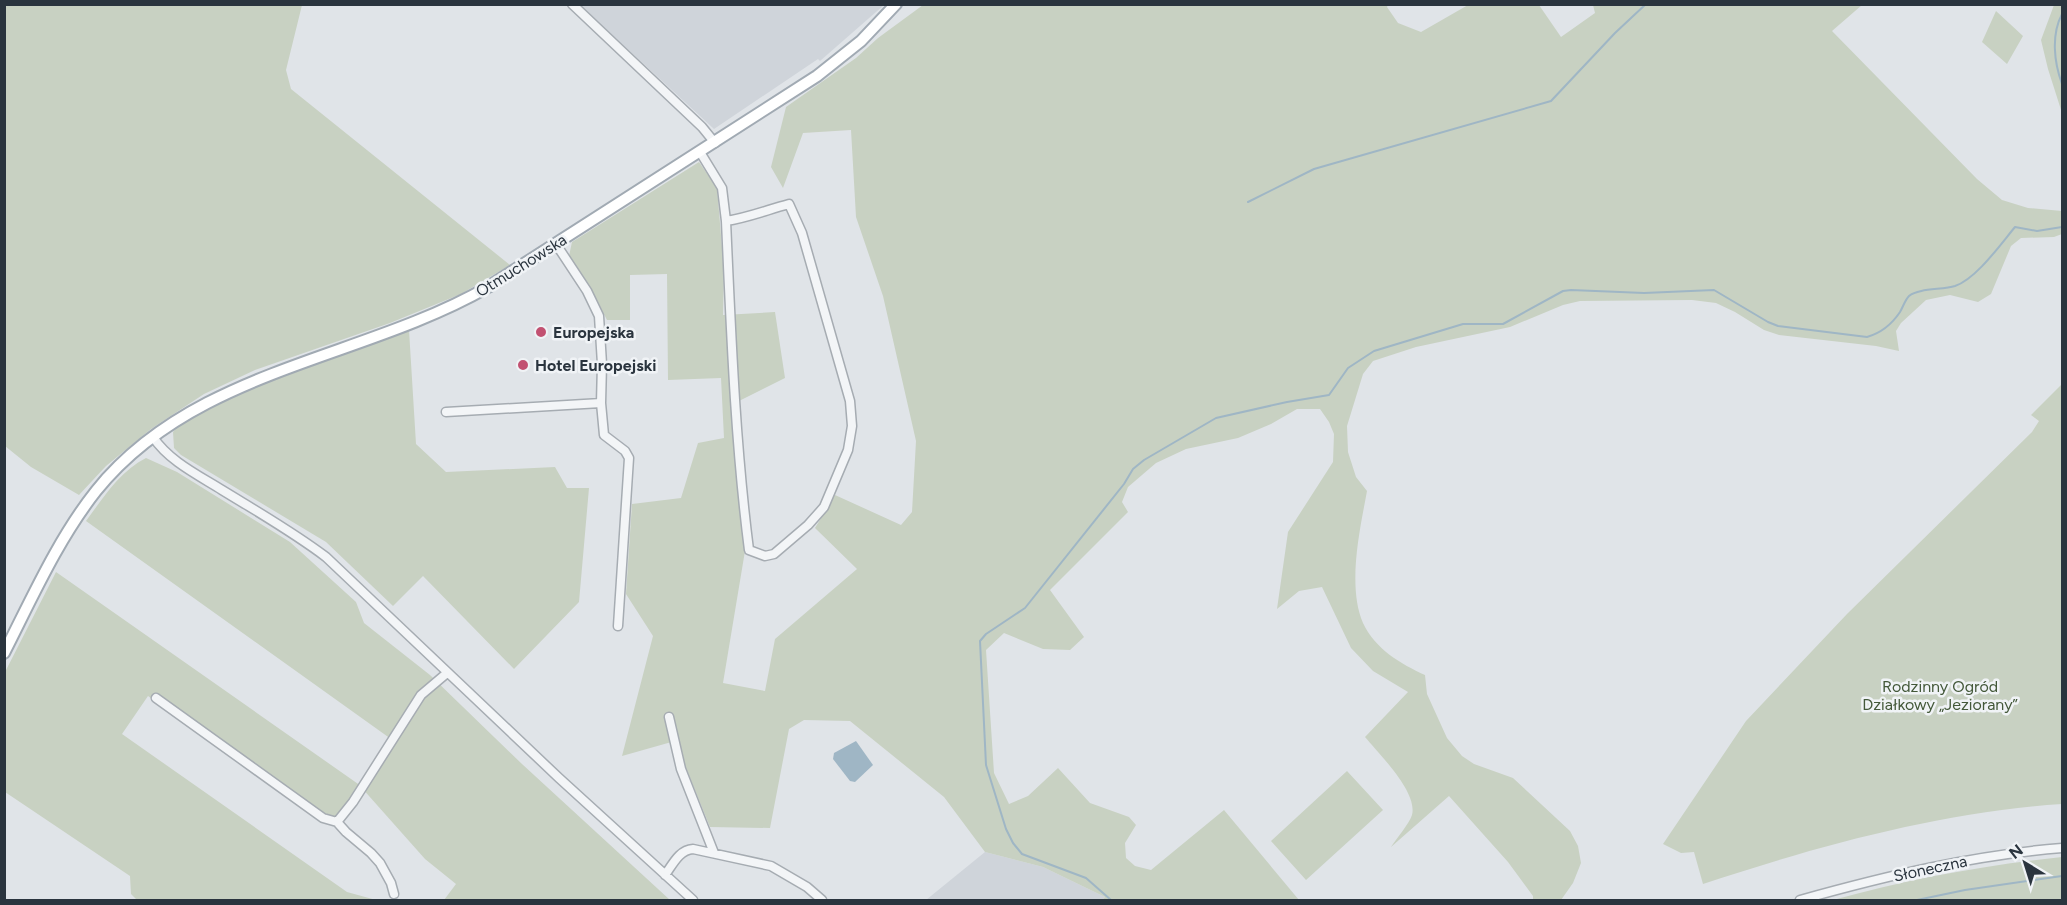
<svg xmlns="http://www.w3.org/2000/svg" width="2067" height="905" font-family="Figtree,sans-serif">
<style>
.built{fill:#cfd4da}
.green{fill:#c8d1c2}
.water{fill:#9fb6c5}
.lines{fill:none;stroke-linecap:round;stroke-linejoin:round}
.stream{stroke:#9fb6c5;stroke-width:2}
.minor-casing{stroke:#a6acb2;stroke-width:11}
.major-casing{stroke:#a1aab3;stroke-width:14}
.minor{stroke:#f3f5f7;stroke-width:8}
.major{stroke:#fff;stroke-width:10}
.poi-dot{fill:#c25171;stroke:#f0f3f6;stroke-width:2}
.labels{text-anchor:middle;stroke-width:5;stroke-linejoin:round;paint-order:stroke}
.street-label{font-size:16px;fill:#2a343e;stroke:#f0f3f6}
.poi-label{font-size:16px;font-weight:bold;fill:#2a343e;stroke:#f0f3f6;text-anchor:start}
.park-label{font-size:16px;fill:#435839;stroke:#f0f3f6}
</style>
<rect width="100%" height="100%" fill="#e0e4e8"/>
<path class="built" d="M580,5H884L820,61L818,59L714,129Z
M985,852L1043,867L1105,897L1102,900H926Z"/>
<path class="green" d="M4,5H302L286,70L291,89L510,265L461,294L390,323L255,370L204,394L151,429L106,466L79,495L31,467L5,446Z
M923,5H1388L1387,7L1398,23L1421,32L1468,5H1539L1561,37L1595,13L1593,5H1862L1832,31L1977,179L2002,200L2028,208L2062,211V234L2054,237L2021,238L2011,246L1991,294L1978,302L1950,295L1926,300L1901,323L1896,331L1899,351L1876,346L1779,335L1764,330L1735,312L1716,303L1692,300L1580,301L1563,305L1510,327L1416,347L1373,361L1363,374L1347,426L1348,452L1356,477L1367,491C1360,529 1347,586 1363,623C1375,649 1401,664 1425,675L1427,694L1447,738L1462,756L1474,764L1513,778L1570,831L1578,846L1581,863L1573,883L1561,900H1533V896L1508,862L1449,796L1391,847C1396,839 1409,824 1412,815C1418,792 1379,754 1365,737L1408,692L1373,671L1351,648L1322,587L1299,591L1277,609L1288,532L1333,462L1334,434L1329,422L1320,409H1297L1271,424L1238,438L1186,449L1156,463L1128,487L1122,502L1128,512L1050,590L1084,637L1070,650L1043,649L1004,633L986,650L994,773L1009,804L1028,796L1058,768L1090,803L1129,817L1136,825L1125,843L1126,858L1135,866L1151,870L1224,810L1299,900H1102L1105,897L1043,867L985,852L944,797L850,721L804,720L789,729L770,828L710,827L675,741L622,756L653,636L626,594L632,504L681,498L698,443L724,438L721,378L668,380L667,274L630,275V320H607L589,285L569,256L572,242L699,162L717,188L724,271L723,315L775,312L785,378L731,405L745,551L723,683L765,691L775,639L857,569L815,528L835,495L901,525L912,512L916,441L883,296L856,217L851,130L803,133L783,188L771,167L786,107L856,58L878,38Z
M2054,5H2062V113L2048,69L2041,40Z
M1996,11L2023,36L2007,64L1982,42Z
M409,330L416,444L446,472L555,467L567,488H589L579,602L514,669L423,576L393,606L326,542L181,455L174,448L173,432L177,427L237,392Z
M2062,384V804C1941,812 1818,846 1703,884L1694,852L1681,853L1663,844L1746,721L1847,614L2032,432L2039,421L2031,415Z
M146,458L177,472L290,542L356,602L364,623L430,675L522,764L670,900H444L456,884L425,859L361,787L333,826L148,696L122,734L347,892L376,900H137L131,894L130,876L5,792L4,674L56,572L361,786L391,739L86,521C103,498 120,471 146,458Z
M1347,771L1383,810L1306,880L1271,841Z
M2062,857V900H1833C1908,879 1985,865 2062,857Z"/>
<path class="water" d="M856,741L873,765L855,782L850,781L833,759L834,753Z"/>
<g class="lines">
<path class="stream" d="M2062,14C2051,35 2054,62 2062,84
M1248,202L1314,169L1551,101L1615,33L1646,4
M1111,900L1086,878L1022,854L1013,843L1006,829L986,765L980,641L986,634L1025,608L1124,484L1133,469L1144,460L1216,418L1287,402L1329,395L1348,368L1374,351L1463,324H1503L1563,291L1571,290L1644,293L1714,290L1768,322L1778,326L1867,337C1881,333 1892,324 1900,312C1903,307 1905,300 1909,296C1919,288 1942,290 1955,286C1976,279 2000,245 2015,227L2037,231L2062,227
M1917,900L1965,890L2062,876"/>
<defs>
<path id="minor" d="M572,4L702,127L715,143
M700,152L722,188L726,221C747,218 767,210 789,204L802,233L850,401L852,426L848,450L824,507L808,525L774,554L765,556L749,550C735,441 731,331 726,221
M556,244L587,291L599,316L602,364L601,403
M446,412L601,403L604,435L625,451L629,458L618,626
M153,437C169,461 198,475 222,490C258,512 293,532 326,557L559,778L693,900
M156,698L323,818L337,822L346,832L371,853L380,863L391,883L394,894
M669,717L681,769L714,853
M337,822L353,802L421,695L447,673
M665,875C673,864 679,850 693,849L771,866L807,887L822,900
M1800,900C1886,876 1973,855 2062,848"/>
<path id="major" d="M4,653C32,598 58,539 96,491C194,369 361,360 488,287L817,76L861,41L896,4"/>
</defs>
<use href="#minor" class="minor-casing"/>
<use href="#major" class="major-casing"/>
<use href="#minor" class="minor"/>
<use href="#major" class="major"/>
</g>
<g class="poi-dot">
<circle cx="541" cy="332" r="6"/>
<circle cx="523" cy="365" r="6"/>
</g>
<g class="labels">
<g class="street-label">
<text transform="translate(521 265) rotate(-32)" y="6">Otmuchowska</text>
<text transform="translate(1930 868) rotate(-12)" y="6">Słoneczna</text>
</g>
<g class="poi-label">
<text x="553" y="338">Europejska</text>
<text x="535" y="371">Hotel Europejski</text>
</g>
<g class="park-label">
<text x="1940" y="692">Rodzinny Ogród<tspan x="1940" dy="18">Działkowy „Jeziorany”</tspan></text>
</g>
</g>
<rect width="2067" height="905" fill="none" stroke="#2a343e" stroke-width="12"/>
<g transform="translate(2025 863) rotate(322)" stroke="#f0f3f6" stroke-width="4.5" paint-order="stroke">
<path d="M0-4.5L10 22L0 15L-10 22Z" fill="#2a343e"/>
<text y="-9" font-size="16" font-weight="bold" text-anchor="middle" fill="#2a343e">N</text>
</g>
</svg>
